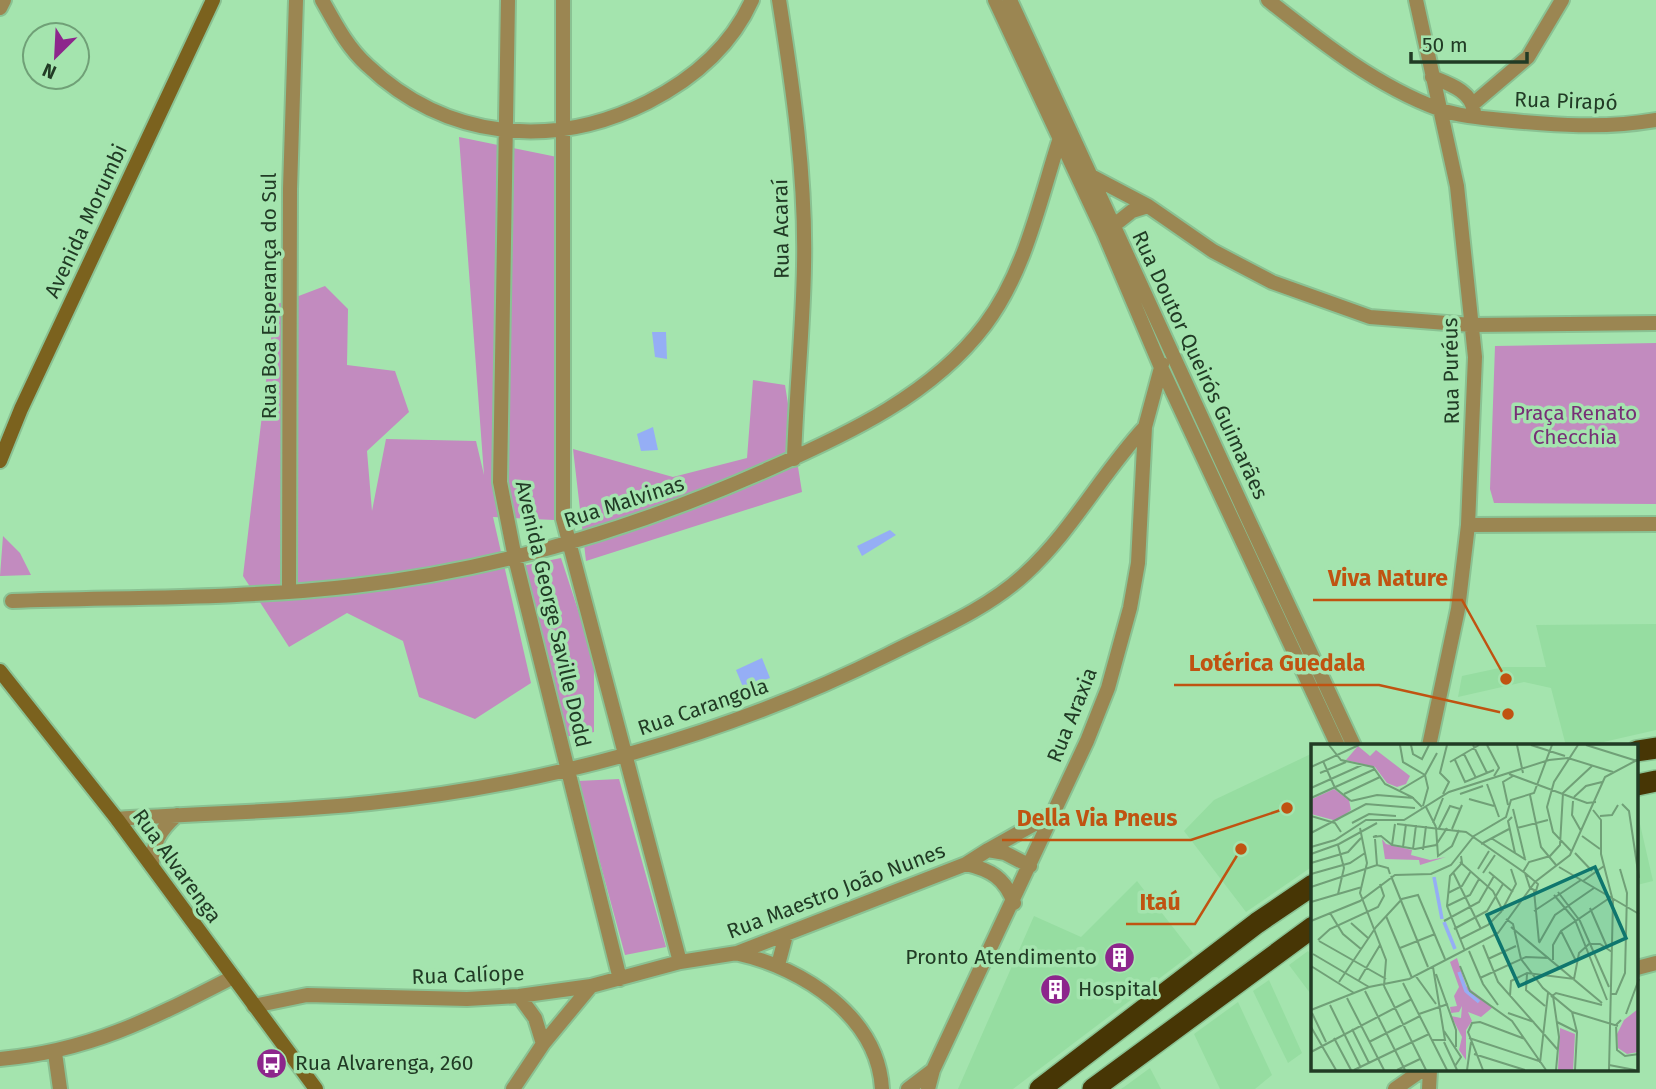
<svg xmlns="http://www.w3.org/2000/svg" width="1656" height="1089" font-family="'Fira Sans',sans-serif">
<style>
.built{fill:#96dda1}
.green{fill:#c28bbf}
.water{fill:#95aef5}
.lines{fill:none;stroke-linecap:round;stroke-linejoin:round}
.street-casing{stroke:#8ac293;stroke-width:18}
.secondary-casing{stroke:#8ac293;stroke-width:18}
.highway-casing{stroke:#8ac293;stroke-width:24}
.street{stroke:#9b8652;stroke-width:14}
.secondary{stroke:#7b621e;stroke-width:14}
.highway{stroke:#473605;stroke-width:21}
.labels{text-anchor:middle;stroke-width:7;stroke-linejoin:round;paint-order:stroke}
.street-label{font-size:21px;fill:#213b25;stroke:#a4e4ae}
.park-label{font-size:21px;fill:#772f76;stroke:#a4e4ae}
.poi-label{font-size:21px;fill:#213b25;stroke:#a4e4ae;text-anchor:start}
.inset-river{fill:none;stroke:#95aef5;stroke-width:3.5}
.inset-road{fill:none;stroke:#70a077;stroke-width:2}
.view{fill:#0f766e;fill-opacity:0.15;stroke:#0f766e;stroke-width:3.5}
.inset-edge{fill:none;stroke:#213b25;stroke-width:3.5}
.leader{fill:none;stroke:#c05311;stroke-width:2.5}
.callout-dot{fill:#c05311;stroke:#a4e4ae;stroke-width:2.5}
.callout-label{font-size:23px;text-anchor:middle;font-weight:bold;fill:#c05311;stroke:#a4e4ae;stroke-width:7;stroke-linejoin:round;paint-order:stroke}
</style>
<rect width="100%" height="100%" fill="#a4e4ae"/>
<path class="built" d="M1656,624V730L1586,746H1566L1551,688L1524,682L1458,697L1462,676L1504,667H1546L1536,625Z
M1313,753V866L1246,912L1184,831L1214,800Z
M1637,811L1653,881L1637,885Z
M1137,881L1193,953L1013,1089H958L1034,916L1081,937Z
M1308,951L1313,957V997L1289,965Z
M1269,980L1302,1053L1288,1063L1253,991Z
M1238,1002L1272,1075L1255,1089H1220L1194,1034Z
M1150,1068L1161,1089H1121L1124,1087Z"/>
<path class="green" d="M459,137L562,158L556,194L554,520L493,517L531,683L475,719L419,697L403,641L347,613L289,647L243,576L275,305L325,286L348,309L347,365L395,371L409,412L367,451L372,511L386,439L476,441L484,475Z
M1656,343V504L1494,503L1490,489L1495,346Z
M753,380L785,385L802,492L586,561L573,449L673,477L747,458Z
M3,536L20,553L31,575L0,576Z
M561,558L594,659V732L564,737L522,566Z
M619,779L666,947L625,955L578,781Z"/>
<path class="water" d="M652,332H666L667,359L655,357Z
M653,427L658,450L641,451L637,434Z
M890,530L896,535L862,556L857,546Z
M762,658L770,678L743,687L736,670Z"/>
<g class="lines">
<defs>
<path id="street" d="M322,0C335,23 347,47 367,65C446,140 553,150 648,102C693,79 731,47 752,0
M508,0L500,482L515,558L620,979
M563,0V519L680,962
M779,0C793,88 806,177 804,266C803,330 796,394 794,459
M995,0L1104,233L1160,365L1338,746
M1010,0C1123,250 1238,498 1354,746
M1268,0C1320,41 1376,86 1439,109C1458,116 1481,118 1502,120C1554,125 1604,129 1656,120
M1416,0L1457,186L1475,357L1468,525L1458,609L1429,746
M0,8L4,0
M1432,77C1449,84 1472,91 1474,112
M1473,104L1528,57L1562,0
M1091,176L1148,206L1213,251L1272,282L1370,317L1472,325L1656,323
M1108,230L1132,211L1148,206
M1468,525L1656,524
M289,592L290,189L296,0
M12,601C125,597 241,599 354,586C497,570 639,527 771,468C848,434 933,394 985,325C1025,272 1039,203 1059,141L1068,128
M117,819C201,813 286,812 370,803C547,785 727,735 887,655C934,631 986,610 1025,574C1072,531 1102,473 1145,427
M988,850L1054,813
M966,864C991,870 1005,878 1014,903
M152,866C152,843 160,830 177,815
M739,954C803,968 878,1017 882,1089
M778,965L786,935
M1637,968L1656,963
M519,996L535,1018L543,1044
M254,1006L307,995L467,999L519,996L591,986L680,962L737,953L966,864L988,850L1005,853L1030,866
M55,1053L60,1089
M0,1059C91,1051 153,1018 233,977
M513,1089L543,1044L591,986
M908,1089L933,1070
M928,1089L933,1070L1087,741L1108,688L1130,608L1138,563L1145,427L1162,364
M1395,1089L1422,1070
M1429,1089L1430,1070"/>
<path id="secondary" d="M0,461L21,409L213,0
M0,671L117,819L316,1089"/>
<path id="highway" d="M1637,751L1656,748
M1637,785L1656,781
M1040,1089L1257,923L1313,885
M1093,1089L1313,927"/>
</defs>
<use href="#street" class="street-casing"/>
<use href="#secondary" class="secondary-casing"/>
<use href="#highway" class="highway-casing"/>
<use href="#street" class="street"/>
<use href="#secondary" class="secondary"/>
<use href="#highway" class="highway"/>
</g>
<defs>
<symbol id="building-disc" viewBox="-11 -11 22 22"><circle r="9.5" fill="#8d268c" stroke="#a4e4ae"/><path d="M-4-6H4V6H1V3H-1V6H-4ZM-2.5-4.3h1.7v1.8h-1.7ZM.8-4.3h1.7v1.8H.8ZM-2.5-1h1.7V.8h-1.7ZM.8-1h1.7V.8H.8Z" fill="#fff"/></symbol>
<symbol id="bus-disc" viewBox="-11 -11 22 22"><circle r="9.5" fill="#8d268c" stroke="#a4e4ae"/><path d="M-5-6H5V4H4V6H2V4H-2V6H-4V4H-5ZM-3.5-4V0h7V-4ZM-3.5 1.2v1.5H-2V1.2ZM2 1.2v1.5H3.5V1.2Z" fill="#fff"/></symbol>
</defs>
<g fill-rule="evenodd">
<use href="#building-disc" x="1102" y="940" width="35" height="35"/>
<use href="#building-disc" x="1038" y="972" width="35" height="35"/>
<use href="#bus-disc" x="254" y="1046" width="35" height="35"/>
</g>
<g class="labels">
<g class="street-label">
<text transform="translate(1566 101) rotate(2)" y="7">Rua Pirapó</text>
<text transform="translate(86 221) rotate(-65)" y="7">Avenida Morumbi</text>
<text transform="translate(781 229) rotate(-91)" y="7">Rua Acaraí</text>
<text transform="translate(269 296) rotate(-90)" y="7">Rua Boa Esperança do Sul</text>
<text transform="translate(1200 365) rotate(65)" y="7">Rua Doutor Queirós Guimarães</text>
<text transform="translate(1451 371) rotate(-91)" y="7">Rua Puréus</text>
<text transform="translate(624 502) rotate(-18)" y="7">Rua Malvinas</text>
<text transform="translate(553 614) rotate(77)" y="7">Avenida George Saville Dodd</text>
<text transform="translate(703 707) rotate(-19)" y="7">Rua Carangola</text>
<text transform="translate(1072 715) rotate(-68)" y="7">Rua Araxia</text>
<text transform="translate(177 866) rotate(54)" y="7">Rua Alvarenga</text>
<text transform="translate(836 891) rotate(-21)" y="7">Rua Maestro João Nunes</text>
<text transform="translate(468 975) rotate(-2)" y="7">Rua Calíope</text>
</g>
<g class="park-label">
<text x="1575" y="420">Praça Renato<tspan x="1575" dy="24">Checchia</tspan></text>
</g>
<g class="poi-label">
<text x="1097" y="964" text-anchor="end">Pronto Atendimento</text>
<text x="1078" y="996">Hospital</text>
<text x="295" y="1070">Rua Alvarenga, 260</text>
</g>
</g>
<g transform="translate(1311 744)">
<rect width="327" height="327" fill="#a4e4ae"/>
<path d="M47,2L59,12L65,6L99,32L95,40L86,43L76,39L64,23L35,16ZM23,45L38,56L40,66L26,77L0,70L1,55ZM71,95L75,100L101,106L100,111L119,116L135,113L109,121L108,116L74,115ZM146,214L155,242L182,263L170,273L157,268L161,277L155,286V316L148,306L151,293L140,272L150,274L151,262L148,268L140,269L139,263L146,262L143,252L148,243L139,218ZM327,265V308L316,310L307,304L306,290L313,276ZM249,284L264,290L262,326H247Z" fill="#c28bbf"/>
<path class="inset-river" d="M123,133L131,175M133,178L144,205M148,228L155,247L168,258"/>
<path class="inset-road" d="M18,1L30,16L62,23L74,40L101,53L111,63M89,1L92,18L114,31M100,1L102,10L111,15L118,1M162,1L176,29M176,1L188,24L183,32M206,1L212,29M220,1L254,12M275,1L326,17M153,10L165,34M144,16L154,38L183,26M12,17L24,44L40,57M139,18L168,1M0,23L48,1M9,29L35,18M198,30L276,59L285,58M176,40L188,73M0,44L51,21M89,46L114,31L126,9M33,50L69,33M132,50L138,38L129,29L136,1M149,50L172,42M219,51L230,103L245,121M263,53L275,42L291,38M0,54L64,25M158,55L183,62M40,57L66,51L103,54M262,57L261,71L270,87M311,60L318,67L328,134M197,61L192,38L202,32M112,62L117,44L114,31M115,63L125,83M202,65L214,115M282,66L290,76V110L302,157L298,326M0,72L24,79L30,88M289,72L301,71L307,61M201,73L197,77L204,109M41,79L58,70L85,72M122,79L132,54M84,80L81,101L104,105L125,101L136,84M86,80L155,88L214,129L227,140L225,147L219,144L214,129M125,83L127,112L141,102L148,86M49,84L56,119L49,149L75,216L73,242M128,84L139,62L149,65M206,84L237,76M141,85L151,61M0,89L55,60L104,64M66,92L62,93L70,92L81,101M271,92L289,105M180,94L215,116M64,95L66,121M170,100L198,85M27,101L33,124L27,150M0,103L24,96L55,76H93L138,48L238,16L257,14L302,28M92,103L95,80M102,105L105,81M112,106L115,82M261,108L242,88L236,63L243,38L267,1M264,109L281,127M0,110L28,100L66,79M150,112L151,119L139,132L136,162L154,207M149,118L182,147L192,167M0,119L37,108L50,94M248,123L328,170M167,125L178,107M142,128L170,185M178,128L202,148M212,128L218,118L239,112L249,101L252,49L281,22M172,129L184,111M0,130L39,119L54,109M80,132L117,223M272,137L293,122M0,143L66,121L77,124L79,130M223,147L228,198M247,148L269,177L298,243M137,149L151,142L160,127M243,151L264,176L296,256M0,158L51,143M136,162L159,151L168,135M279,164L296,203M223,167L270,136M19,169L32,190L50,205M75,172L101,234M195,175L202,180L210,215L232,244L261,268L307,282M0,177L49,157L84,131L120,130L140,121L163,92L195,73L200,56L223,49L241,1M133,177L168,158L183,132M40,179L57,194M200,183L291,259M143,185L176,167L192,140M250,187L265,217M149,195L177,181L190,168L205,140L200,125M7,196L19,185L67,163L73,152L69,140M8,197L75,235M228,199L244,171L283,144M172,201L187,238L247,306M89,204L124,190M158,207L172,240L187,261M2,210L58,243M177,215L205,202M242,216V201L250,187L297,155M0,222L43,249M149,222L159,247L201,277L235,326M125,230L145,286V303M216,230L215,246L234,262M104,231L125,260M169,234L215,213L238,214M48,236L69,201M28,238L65,183L91,155L107,151L134,215M92,239L136,326M73,242L115,326M54,247L94,326M300,250H305L314,229L316,149L309,125M199,252L200,237L216,229L263,235L268,209L278,200H289L301,208M242,252L248,293L245,326M240,253L245,249L291,261M36,254L73,326M19,261L50,324M0,266L58,243L98,235L187,189L224,138L259,111L294,33L328,15M261,268L266,288L264,326M1,269L15,298M197,269L223,278M108,270L137,260M315,270L328,235M310,276L305,281L306,306L314,312L328,310M246,278L266,288M0,283L25,326M41,285L58,319M133,287L150,313L144,322M23,294L40,326M158,294L228,317M121,296H134L122,223M58,298L109,272M133,298L146,326M0,308L101,255M163,310L214,326M229,319L237,249M298,321L324,326M43,326L118,290M86,326L109,315M156,326L160,298M172,326L157,288L161,279L169,278L214,295"/>
<path class="view" d="M284,123L315,194L208,242L176,171Z"/>
<rect width="327" height="327" class="inset-edge"/>
</g>
<path class="leader" d="M1506 679L1462 600H1313M1508 714L1379 685H1174M1287 808L1191 840H1002M1241 849L1195 924H1126"/>
<g class="callout-dot">
<circle cx="1506" cy="679" r="7"/>
<circle cx="1508" cy="714" r="7"/>
<circle cx="1287" cy="808" r="7"/>
<circle cx="1241" cy="849" r="7"/>
</g>
<g class="callout-label">
<text x="1388" y="586">Viva Nature</text>
<text x="1277" y="671">Lotérica Guedala</text>
<text x="1097" y="826">Della Via Pneus</text>
<text x="1160" y="910">Itaú</text>
</g>
<g transform="translate(56 56) rotate(204)"><circle r="33" fill="#a4e4ae" stroke="#70a077" stroke-width="2"/>
<path d="M0-5L12 26L0 18L-12 26Z" fill="#8d268c"/>
<text y="-10" font-size="19" font-weight="bold" text-anchor="middle" fill="#213b25">N</text>
</g>
<path d="M1411 52v10h116v-10" fill="none" stroke="#213b25" stroke-width="3.5"/>
<text x="1422" y="52" font-size="21" fill="#213b25" stroke="#a4e4ae" stroke-width="5" paint-order="stroke">50 m</text>
</svg>
